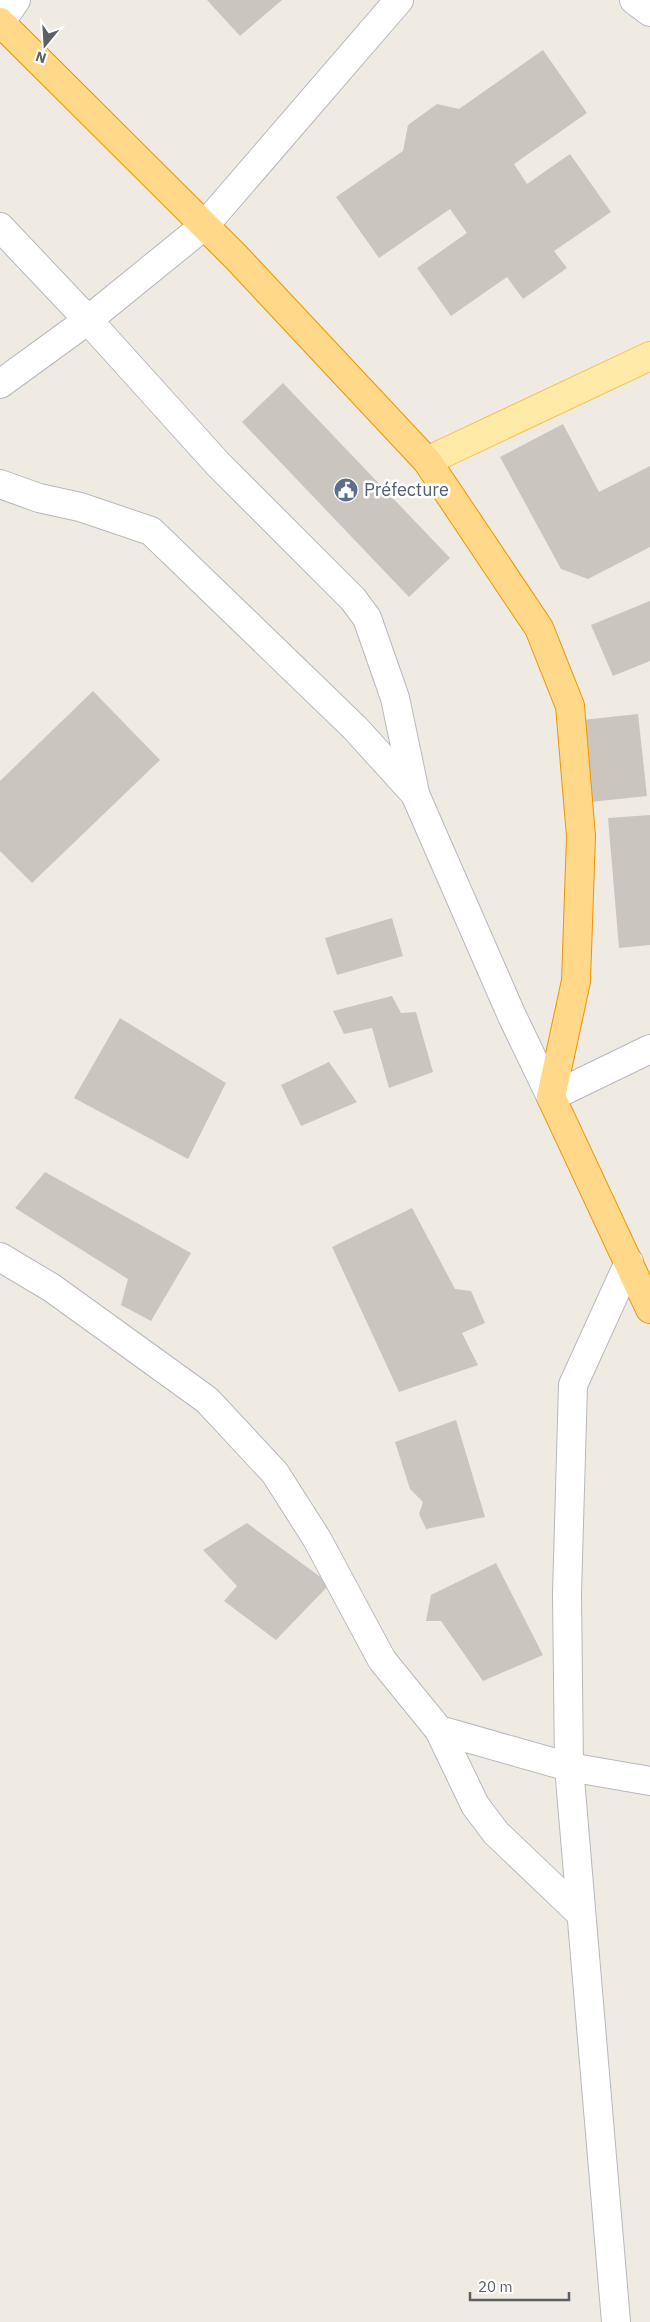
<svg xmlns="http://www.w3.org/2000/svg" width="650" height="2322" font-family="'IBM Plex Sans',sans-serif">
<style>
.building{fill:#cac6bf}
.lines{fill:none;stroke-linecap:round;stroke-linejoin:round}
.minor-casing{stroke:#b5b9be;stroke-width:30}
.major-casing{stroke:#fdbf4d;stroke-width:30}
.highway-casing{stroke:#f19400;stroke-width:30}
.minor{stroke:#fff;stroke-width:28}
.major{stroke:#ffeaa7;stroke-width:28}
.highway{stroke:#ffd889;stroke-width:28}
.labels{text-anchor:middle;stroke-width:5;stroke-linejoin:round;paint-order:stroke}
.service-label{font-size:18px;fill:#4e5e75;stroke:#fff;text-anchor:start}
</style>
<rect width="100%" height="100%" fill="#efebe2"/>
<path class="building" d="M207,0H282L240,36Z
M543,50L587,113L514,164L527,184L570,154L611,212L554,251L567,268L523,299L507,277L451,316L417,268L467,233L450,209L379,258L336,197L403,151L408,125L437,104L459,109Z
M283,383L450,558L409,597L242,422Z
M563,424L599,492L650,466V547L588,579L561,569L500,457Z
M650,601V661L613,676L591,625Z
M93,691L160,760L32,883L0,851V781Z
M638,714L647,796L591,802L582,720Z
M650,815V945L619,948L608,818Z
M392,918L403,956L337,975L325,938Z
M392,996L401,1013L416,1012L433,1072L389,1088L372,1028L344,1034L333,1011Z
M120,1018L226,1083L188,1159L74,1098Z
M329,1062L357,1102L301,1126L281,1085Z
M45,1172L191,1253L151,1321L121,1305L128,1279L15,1208Z
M412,1208L455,1289L471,1291L485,1323L462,1333L478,1365L399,1392L332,1247Z
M456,1420L485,1517L426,1529L419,1514L423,1502L410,1489L395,1442Z
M247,1523L330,1584L276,1640L224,1601L237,1586L203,1550Z
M496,1563L543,1655L483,1681L441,1621H426L431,1595Z"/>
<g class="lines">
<defs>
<path id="minor" d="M634,0L650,12
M0,23L16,0
M0,227L88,320L218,464L353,599L367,618L395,698L415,793
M0,384L88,320L205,225L399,0
M0,484L39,498L80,507L151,531L355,728L415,794L512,1016L551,1097L650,1049
M0,1257L52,1288L207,1400L275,1473L317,1539L382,1660L439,1730L569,1767L650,1781
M439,1730L475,1805L496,1833L581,1914
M616,2322L569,1767L567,1594L573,1385L629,1262"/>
<path id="major" d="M427,461L650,356"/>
<path id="highway" d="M0,22L236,257L427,461L539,628L570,706L581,836L576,981L551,1097L650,1309"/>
</defs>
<use href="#minor" class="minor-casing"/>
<use href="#major" class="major-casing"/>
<use href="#highway" class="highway-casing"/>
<use href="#minor" class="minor"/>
<use href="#major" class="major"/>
<use href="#highway" class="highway"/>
</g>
<defs>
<symbol id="civic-disc" viewBox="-11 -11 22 22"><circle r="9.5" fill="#5c6f8a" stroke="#fff"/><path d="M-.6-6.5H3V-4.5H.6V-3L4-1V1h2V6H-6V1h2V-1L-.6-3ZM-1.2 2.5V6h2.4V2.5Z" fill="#fff"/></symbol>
</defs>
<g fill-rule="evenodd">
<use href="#civic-disc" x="332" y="476" width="28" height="28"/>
</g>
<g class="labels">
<g class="service-label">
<text x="364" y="496">Préfecture</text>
</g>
</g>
<g transform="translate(45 45) rotate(198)" stroke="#ffffff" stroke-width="4" paint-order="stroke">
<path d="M0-4L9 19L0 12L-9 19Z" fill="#5b6065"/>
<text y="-8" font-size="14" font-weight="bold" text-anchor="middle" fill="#5b6065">N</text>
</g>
<path d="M470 2292v8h99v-8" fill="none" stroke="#5b6065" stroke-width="2.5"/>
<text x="478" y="2292" font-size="15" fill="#5b6065" stroke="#ffffff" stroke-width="4" paint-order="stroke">20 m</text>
</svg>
